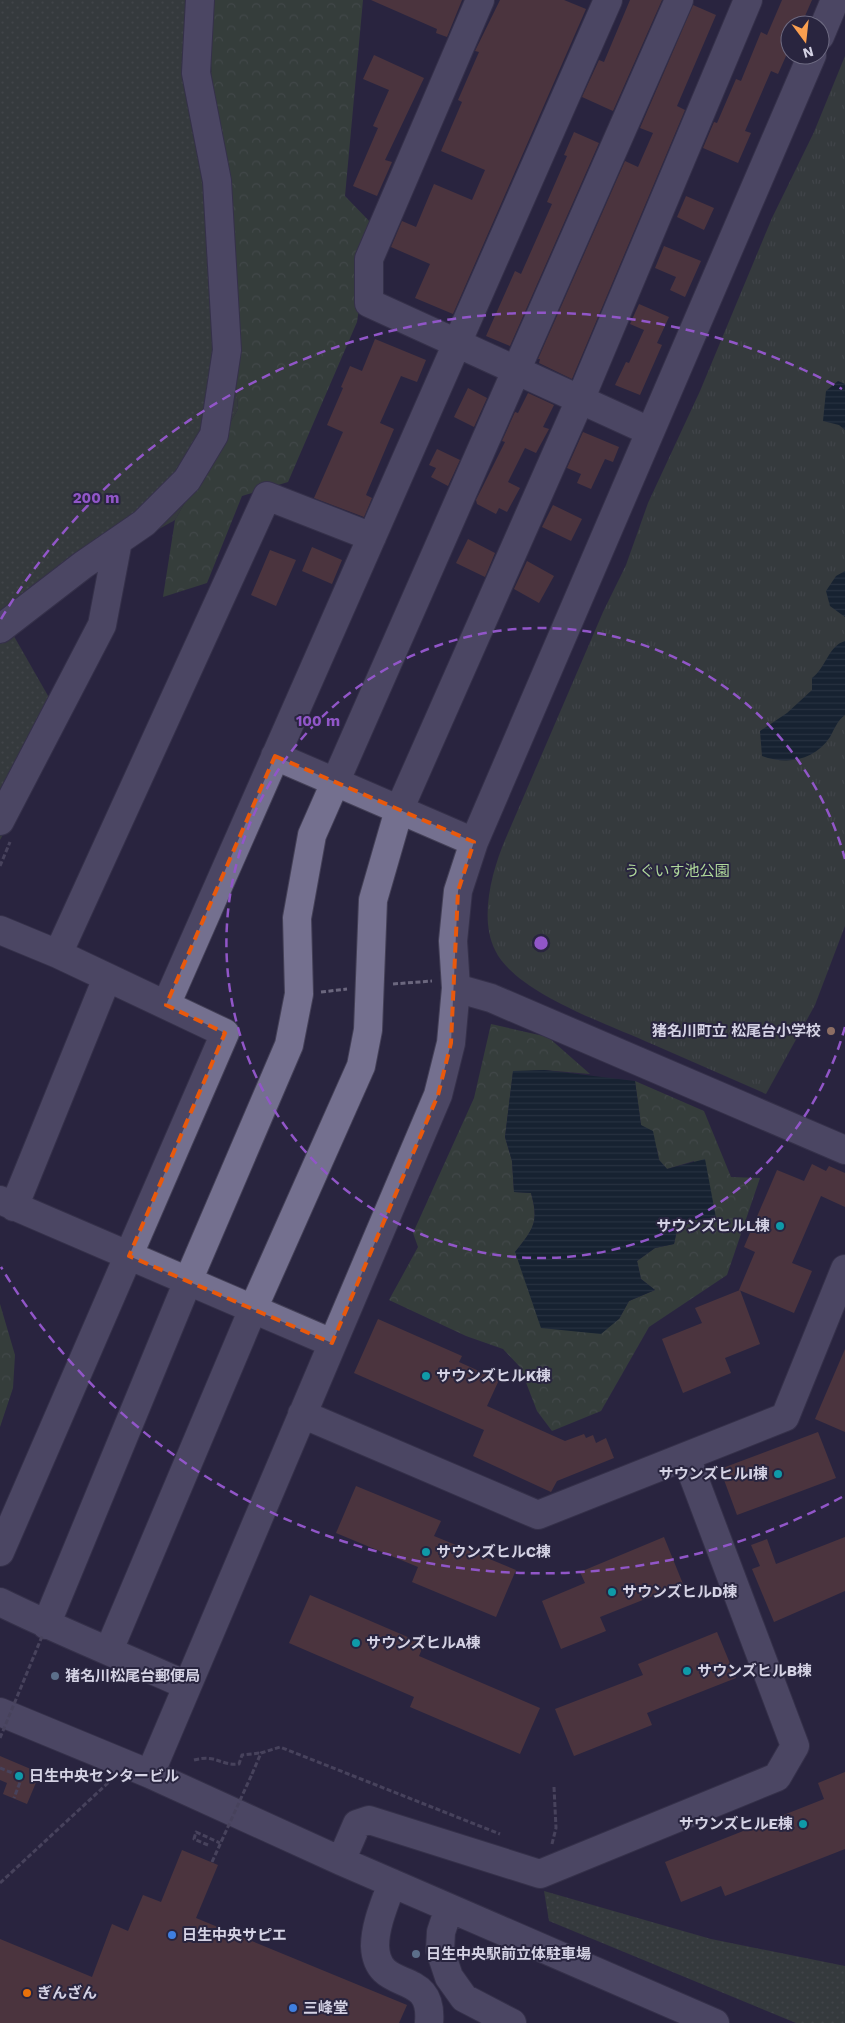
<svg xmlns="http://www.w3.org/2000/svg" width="845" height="2023" font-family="'Work Sans','Noto Sans JP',sans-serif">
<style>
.grass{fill:url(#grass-dots)}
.forest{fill:url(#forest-crowns)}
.park{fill:url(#park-tufts)}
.water{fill:url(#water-rules)}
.building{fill:#74483c}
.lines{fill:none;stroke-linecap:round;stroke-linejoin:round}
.minor-casing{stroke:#444057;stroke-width:30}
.path{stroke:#6b677e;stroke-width:3;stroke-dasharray:5 2.5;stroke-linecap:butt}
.minor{stroke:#74708f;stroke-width:28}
.path-bridge{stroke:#6b677e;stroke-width:3;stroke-dasharray:5 2.5;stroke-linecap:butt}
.marked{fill:none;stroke:#e8590c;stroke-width:4;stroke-dasharray:10 6;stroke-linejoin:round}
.ring{fill:none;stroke:#9156c8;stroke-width:2.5;stroke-dasharray:9 6}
.education-dot{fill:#8d6e63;stroke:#29253f;stroke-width:2}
.culture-dot{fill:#0f9aa8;stroke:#29253f;stroke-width:2}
.service-dot{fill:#5c6f8a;stroke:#29253f;stroke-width:2}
.shop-dot{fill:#3f7fe0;stroke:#29253f;stroke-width:2}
.food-dot{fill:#e8710a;stroke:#29253f;stroke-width:2}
.labels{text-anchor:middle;stroke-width:4;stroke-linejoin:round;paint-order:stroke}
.park-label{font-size:15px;fill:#afd89a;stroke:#29253f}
.poi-label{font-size:15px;font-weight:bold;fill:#d4d2e4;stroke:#29253f;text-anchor:start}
.centre{fill:#9156c8;stroke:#29253f;stroke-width:2.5}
.ring-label{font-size:15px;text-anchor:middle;font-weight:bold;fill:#9156c8;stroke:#29253f;stroke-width:4;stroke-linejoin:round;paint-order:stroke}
</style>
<defs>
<pattern id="grass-dots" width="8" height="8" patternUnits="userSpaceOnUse" patternTransform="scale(1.25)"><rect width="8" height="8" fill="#43543a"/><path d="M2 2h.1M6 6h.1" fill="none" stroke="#5d6c56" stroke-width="1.8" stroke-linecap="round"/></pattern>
<pattern id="forest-crowns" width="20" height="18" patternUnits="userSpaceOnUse" patternTransform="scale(1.25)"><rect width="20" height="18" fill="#445c37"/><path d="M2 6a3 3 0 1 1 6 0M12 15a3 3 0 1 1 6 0" fill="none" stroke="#5e7254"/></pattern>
<pattern id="park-tufts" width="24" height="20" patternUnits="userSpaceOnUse" patternTransform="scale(1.25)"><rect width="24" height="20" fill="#43543a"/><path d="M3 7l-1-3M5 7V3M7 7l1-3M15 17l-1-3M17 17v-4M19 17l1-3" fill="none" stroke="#5d6c56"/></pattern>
<pattern id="water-rules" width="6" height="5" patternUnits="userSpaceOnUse" patternTransform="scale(1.25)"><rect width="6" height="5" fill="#002020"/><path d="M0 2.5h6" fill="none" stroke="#244040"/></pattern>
</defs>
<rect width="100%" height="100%" fill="#29253f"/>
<path class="grass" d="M0,0H206L238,409L175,520L3,617L63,722L0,840Z
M544,1891L711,1939L845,1966V2023H796L549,1921Z"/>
<path class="forest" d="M206,0H363L345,196L372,224L357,322L288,482L242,496L207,583L163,597L175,520L238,409Z
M491,1024L548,1037L590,1074L544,1070L513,1072L505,1137L512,1161L514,1192L531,1193C539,1223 534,1228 515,1252L619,1319L629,1301L655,1290L641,1279L637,1261L655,1248L674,1244L677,1230L695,1220L716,1218L694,1161L667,1169L659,1160L657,1149L641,1125L635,1081L704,1111L731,1177L760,1178L727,1275L649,1327L601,1411L552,1431L537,1411L520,1367L503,1349L466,1336L389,1300L418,1247L413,1233L474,1098Z
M0,1304L15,1355L13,1388L0,1427Z"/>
<path class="park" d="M845,56V926L815,1005L766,1094C728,1077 690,1061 652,1044C610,1025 515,993 495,950C479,918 492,871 505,840L603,612L626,565L648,503L700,391L772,218L814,132Z"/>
<path class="water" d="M838,381L845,384V430L839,425L823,421L826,391Z
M845,571V617L830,606L826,591L836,576Z
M845,641V715C837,721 835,728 830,737C814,761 787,765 762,756L760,731L787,713L812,690V678C826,668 828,646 845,641Z
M544,1070L635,1081L641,1125L653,1131L659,1160L667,1169L705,1159L716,1218L695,1220L677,1230L674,1244L655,1248L637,1261L641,1279L655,1290L629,1301L619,1319L601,1334L541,1328L515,1252C534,1228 539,1222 531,1193L514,1192L512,1161L505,1137L513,1071Z"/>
<path class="building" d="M371,0H462L447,37L436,33L437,29Z
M500,0H564L586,9L453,314L415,298L430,264L391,247L402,221L416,227L434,184L472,200L485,170L441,151L462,102L458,100L479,52L475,51Z
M630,0H662L613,111L582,97L599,60L604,62Z
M782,0H812L801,25H790V47L778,74L771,71L745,131L751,133L738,163L703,148L714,122L717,123L736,79L741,81L761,32L767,35Z
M693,5L716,15L677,106L685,110L572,379L539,363L540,359H538L625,161L638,167L653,133L640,128Z
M374,55L424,78L385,160L392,162L377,196L353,186L378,128L373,126L389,90L363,79Z
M574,132L599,143L510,346L486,336L515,271L521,274L552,204L547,202L567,156L564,155Z
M686,196L714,208L704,230L677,217Z
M664,246L701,261L685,297L670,290L676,277L655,268Z
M639,304L669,317L657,343L662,345L640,395L615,385L626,362L629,363L644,330L630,324Z
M375,339L426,360L417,382L401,376L380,423L394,429L366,495L372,498L364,517L314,498L343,432L327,425L343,388L341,387L350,366L362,371Z
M468,388L487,398L474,427L454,417Z
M528,393L554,405L543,427L549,429L536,453L525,448L508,482L520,488L507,512L499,508L496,514L477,504L476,500L505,442L502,441L515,412L518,413Z
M583,432L619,447L613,462L605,459L591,489L577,483L581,474L567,468Z
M437,449L460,460L448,486L431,477L436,468L429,465Z
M553,505L582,519L571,541L542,527Z
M468,539L495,553L485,577L456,563Z
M312,547L342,560L332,584L302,571Z
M270,550L296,560L276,606L251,595Z
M527,561L554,576L539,603L514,589Z
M812,1164L826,1171L829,1166L845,1173V1207L821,1196L792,1263L812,1271L794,1313L739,1290L755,1252L744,1247L777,1170L804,1181Z
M740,1290L760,1344L725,1358L731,1373L683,1393L662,1339L702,1323L695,1308Z
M378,1319L462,1356L459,1362L499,1380L487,1406L565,1441L584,1434L586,1438L593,1435L596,1443L606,1438L614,1458L557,1481L551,1492L473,1456L484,1430L354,1373Z
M845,1349V1432L815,1419Z
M818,1432L836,1478L737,1515L720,1469Z
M356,1486L441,1521L434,1536L516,1570L496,1617L412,1582L418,1567L336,1533Z
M664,1537L683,1584L600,1617L606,1631L561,1649L542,1601L585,1583L580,1572Z
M845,1537V1591L774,1622L752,1569L760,1566L751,1545L767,1539L776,1564Z
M310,1595L424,1644L419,1656L540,1708L520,1754L410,1707L414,1697L289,1643Z
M717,1632L736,1678L647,1713L652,1725L574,1756L555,1709L643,1675L638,1664Z
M0,1756L40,1773L27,1804L3,1794L7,1783L0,1780Z
M845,1772V1849L725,1896L721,1886L681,1902L665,1862L824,1799L818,1783Z
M182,1850L218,1865L196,1918L407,2005L399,2023H0V1939L92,1977L112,1924L128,1931L143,1895L161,1902Z"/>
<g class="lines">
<defs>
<path id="minor" d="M480,0L369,259V303L649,431
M820,36L835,0
M0,629L83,565L144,523L187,480L214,435L227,350L217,181L196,73L200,0
M275,756L474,842
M0,821L102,625L118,541
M0,930L58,954L267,496L372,537
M456,988L491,998L845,1150
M166,1005L608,0
M0,1200L332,1343
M14,1207L107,978
M302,1414L538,1515L785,1417L845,1269
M0,1552L225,1033L58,954
M0,1602C61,1632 124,1657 186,1685
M46,1625L188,1281L289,1045L299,994L297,918L312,835L679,0
M109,1650L253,1309L361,1066L368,1030L373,900L399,810L580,400L748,0
M0,1712L150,1774L341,1861L715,2023
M150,1774L438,1095L451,1043L456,988L453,941L458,891L474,842L812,55
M341,1861L357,1824L369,1820L540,1874L777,1777L795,1746L686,1457
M392,1883C385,1903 375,1925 375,1946C377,1996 434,1966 429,2023
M449,1908L441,1932L440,1950L449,1977L464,1998L512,2023"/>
</defs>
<use href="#minor" class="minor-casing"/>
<path class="path" d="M0,866L10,842
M393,984L432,981
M321,992L347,989
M194,1760C217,1754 220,1766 239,1764L242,1755L260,1753
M0,1768L22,1777L14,1798
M252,1774L261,1753L280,1747L500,1834
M552,1844L556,1828L554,1787
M208,1845L194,1839L196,1832L220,1843
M0,1883L109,1782"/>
<use href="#minor" class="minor"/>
<path class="path-bridge" d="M0,1738L43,1634
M212,1862L252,1774"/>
</g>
<path d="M0 0H845V2023H0ZM275,756L474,842L458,891L451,1043L438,1095L332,1343L129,1256L225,1033L166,1005Z" fill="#29253f" fill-opacity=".55" fill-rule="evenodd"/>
<path class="marked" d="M275,756L474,842L458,891L451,1043L438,1095L332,1343L129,1256L225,1033L166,1005Z"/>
<g class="ring">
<path d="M845 1027A315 315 0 1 1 845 859"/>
<path d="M842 1497A630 630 0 0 1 1 1267M1 619A630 630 0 0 1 842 389"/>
</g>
<circle class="education-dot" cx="831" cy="1031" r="5"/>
<g class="culture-dot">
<circle cx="780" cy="1226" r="5"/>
<circle cx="426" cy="1376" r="5"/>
<circle cx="778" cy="1474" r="5"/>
<circle cx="426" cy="1552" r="5"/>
<circle cx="612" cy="1592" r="5"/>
<circle cx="356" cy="1643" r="5"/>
<circle cx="687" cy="1671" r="5"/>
<circle cx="19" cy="1776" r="5"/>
<circle cx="803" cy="1824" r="5"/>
</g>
<g class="service-dot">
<circle cx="55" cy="1676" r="5"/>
<circle cx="416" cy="1954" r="5"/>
</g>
<g class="shop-dot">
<circle cx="172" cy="1935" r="5"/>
<circle cx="293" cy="2008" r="5"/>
</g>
<circle class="food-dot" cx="27" cy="1993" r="5"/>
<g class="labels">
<g class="park-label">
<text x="677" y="876">うぐいす池公園</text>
</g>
<g class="poi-label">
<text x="821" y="1036" text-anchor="end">猪名川町立 松尾台小学校</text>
<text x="770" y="1231" text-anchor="end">サウンズヒルL棟</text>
<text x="436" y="1381">サウンズヒルK棟</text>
<text x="768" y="1479" text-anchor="end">サウンズヒルI棟</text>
<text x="436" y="1557">サウンズヒルC棟</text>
<text x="622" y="1597">サウンズヒルD棟</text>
<text x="366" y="1648">サウンズヒルA棟</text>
<text x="697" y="1676">サウンズヒルB棟</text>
<text x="65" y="1681">猪名川松尾台郵便局</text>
<text x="29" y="1781">日生中央センタービル</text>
<text x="793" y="1829" text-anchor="end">サウンズヒルE棟</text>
<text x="182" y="1940">日生中央サピエ</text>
<text x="426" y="1959">日生中央駅前立体駐車場</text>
<text x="37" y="1998">ぎんざん</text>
<text x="303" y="2013">三峰堂</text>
</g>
</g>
<circle cx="541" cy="943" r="8" class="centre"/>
<g class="ring-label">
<text x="96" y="503">200 m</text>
<text x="318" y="726">100 m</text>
</g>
<g transform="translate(805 40) rotate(165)"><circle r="24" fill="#29253f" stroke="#6d6a81"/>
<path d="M0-4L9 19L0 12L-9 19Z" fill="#fa9f4f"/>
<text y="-8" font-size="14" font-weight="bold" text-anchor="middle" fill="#d4d2e4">N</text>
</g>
</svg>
